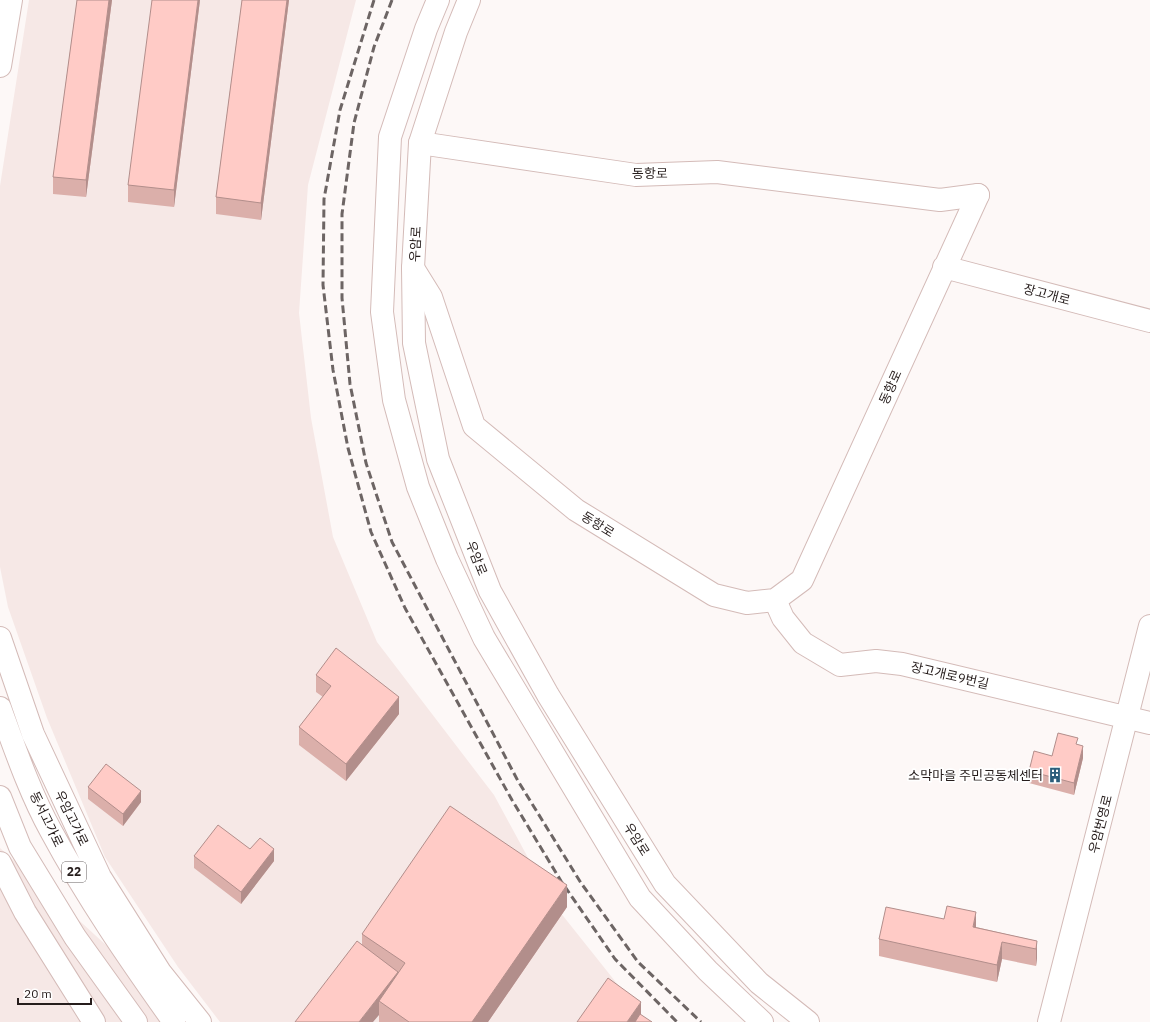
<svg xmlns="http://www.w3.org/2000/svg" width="1150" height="1022" font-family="'IBM Plex Sans','Noto Sans KR',sans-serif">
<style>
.built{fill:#f6e8e6}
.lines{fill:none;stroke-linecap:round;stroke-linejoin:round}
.minor-casing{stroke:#d4bbb8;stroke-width:24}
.tertiary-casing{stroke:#d4bbb8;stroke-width:24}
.secondary-casing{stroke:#d4bbb8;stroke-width:24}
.trunk-casing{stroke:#d4bbb8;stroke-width:24}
.minor{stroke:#fff;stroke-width:22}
.tertiary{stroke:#fff;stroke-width:22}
.secondary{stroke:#fff;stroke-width:22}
.trunk{stroke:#fff;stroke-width:22}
.rail{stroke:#6d6564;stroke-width:3;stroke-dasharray:8 4;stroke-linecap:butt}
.wall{fill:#dbafaa}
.shaded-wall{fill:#b28e8b}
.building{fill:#ffcbc6;stroke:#b28e8b}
.labels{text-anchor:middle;stroke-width:3.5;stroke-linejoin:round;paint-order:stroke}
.shield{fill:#fff;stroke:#676160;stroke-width:1}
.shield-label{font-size:12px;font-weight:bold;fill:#261d1c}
.street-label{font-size:13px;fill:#261d1c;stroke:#fff}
.poi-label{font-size:13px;fill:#261d1c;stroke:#fff;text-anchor:end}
</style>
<rect width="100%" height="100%" fill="#fdf8f7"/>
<path class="built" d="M29,0H356L308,185L299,313L311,418L333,537L377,642L494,795L552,902L642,1015L650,1022H220L178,967L105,857L47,718L8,607L0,567V186Z
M0,848L190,1022H0Z"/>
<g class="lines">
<defs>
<path id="minor" d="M420,143L636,175L717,172L940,200L978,195
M775,600L783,618L803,643L840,665L876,661L902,664L1150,723
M1049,1022L1150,626"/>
<path id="tertiary" d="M944,267L1150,321
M413,268L431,297L474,426L576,510L714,595L747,603L775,600L802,580L978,195"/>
<path id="secondary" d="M438,0L426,29L390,137L382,312L394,400L418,487L447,559L484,638L640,898L708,971L762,1022
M469,0L456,32L420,143L413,268L414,343L438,459L490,591L548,695L665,884L759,983L808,1022"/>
<path id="trunk" d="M0,66L11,0
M0,638L33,734L100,877L160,972L200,1022
M0,708C15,749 30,793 51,831C87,898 130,960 174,1022
M0,797L20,847L75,937L136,1022
M0,863L25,912L94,1022"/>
</defs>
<use href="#minor" class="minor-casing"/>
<use href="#tertiary" class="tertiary-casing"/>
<use href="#secondary" class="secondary-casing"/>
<use href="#trunk" class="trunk-casing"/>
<use href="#minor" class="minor"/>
<use href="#tertiary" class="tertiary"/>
<use href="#secondary" class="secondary"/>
<use href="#trunk" class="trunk"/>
<path class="rail" d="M374,0L340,110L324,199L323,285L333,370L348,448L371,532L405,608L512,800L561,881L615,959L677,1022
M392,0L374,47L354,123L342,214V298L350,384L366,463L392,542L518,781L581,883L638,962L701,1022"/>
</g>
<path class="wall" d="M77,0H112L86,197L53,194V177Z
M200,0L174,207L128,202V185Z
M242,0H289L261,220L216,214V197Z
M316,675L399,714L346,781L299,745V727L323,697L316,692Z
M1078,745L1083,758L1074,795L1029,783V771L1052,756Z
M88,787L141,802L123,826L88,799Z
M250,849L274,861L241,904L194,868V856Z
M567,907L488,1022H379V1015L362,945V934Z
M976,927L1037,941V958L1036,966L1002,959L997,982L879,956V939Z"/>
<path class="shaded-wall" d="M109,0H112L86,197V180Z
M198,0H200L174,207V190Z
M287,0H289L261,220V203Z
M399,697V714L346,781V764Z
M1083,746V758L1074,795V783Z
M141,791V802L123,826V814Z
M274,849V861L241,904V892Z
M567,885V907L488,1022H472Z
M976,912V930L973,927Z
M1037,941V958L1036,966V949Z
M1002,942V959L997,982V965Z
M398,972V990L379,1001V1015L373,1022H359Z
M641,1002V1019L639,1022H627Z"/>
<path class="building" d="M77,0H109L86,180L53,177Z
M152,0H198L174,190L128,185Z
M242,0H287L261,203L216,197Z
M336,648L399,697L346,764L299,727L331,686L316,675Z
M1058,733L1078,738L1076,744L1083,746L1074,783L1029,771L1034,751L1052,756Z
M106,764L141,791L123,814L88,787Z
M450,806L567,885L472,1022H409L379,1001L405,963L362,934Z
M218,825L250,849L260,838L274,849L241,892L194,856Z
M947,906L976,912L973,927L1037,941L1036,949L1002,942L997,965L879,939L886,907L944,919Z
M357,941L398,972L359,1022H295Z
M608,978L641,1002L627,1022H577Z
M640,1014L652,1022H635Z"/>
<defs>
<symbol id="building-bare" viewBox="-9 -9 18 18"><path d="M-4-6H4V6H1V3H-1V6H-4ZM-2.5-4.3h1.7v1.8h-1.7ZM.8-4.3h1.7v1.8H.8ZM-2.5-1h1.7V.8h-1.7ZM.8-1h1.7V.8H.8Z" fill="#2a5c7a" stroke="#fff" stroke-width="2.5" paint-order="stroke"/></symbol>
</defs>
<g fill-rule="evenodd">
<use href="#building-bare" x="1044" y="764" width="22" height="22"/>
</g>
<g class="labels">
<rect class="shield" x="62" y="862" width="24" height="20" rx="3"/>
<g class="shield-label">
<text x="74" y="876">22</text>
</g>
<g class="street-label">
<text x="650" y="178">동항로</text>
<text transform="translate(415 244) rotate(-87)" y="5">우암로</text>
<text transform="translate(1047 294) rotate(15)" y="5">장고개로</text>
<text transform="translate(890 387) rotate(-66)" y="5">동항로</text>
<text transform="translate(598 524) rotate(32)" y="5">동항로</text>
<text transform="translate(477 558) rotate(68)" y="5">우암로</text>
<text transform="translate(950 675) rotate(13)" y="5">장고개로9번길</text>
<text transform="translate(72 818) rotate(64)" y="5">우암고가로</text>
<text transform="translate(47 819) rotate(64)" y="5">동서고가로</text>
<text transform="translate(1100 824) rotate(-76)" y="5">우암번영로</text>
<text transform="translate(637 839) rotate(58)" y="5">우암로</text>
</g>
<g class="poi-label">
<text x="1043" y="780">소막마을 주민공동체센터</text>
</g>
</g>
<path d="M18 998v6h73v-6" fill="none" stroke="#261d1c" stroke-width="2"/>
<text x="24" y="998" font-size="12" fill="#261d1c" stroke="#ffffff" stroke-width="3" paint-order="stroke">20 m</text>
</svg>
